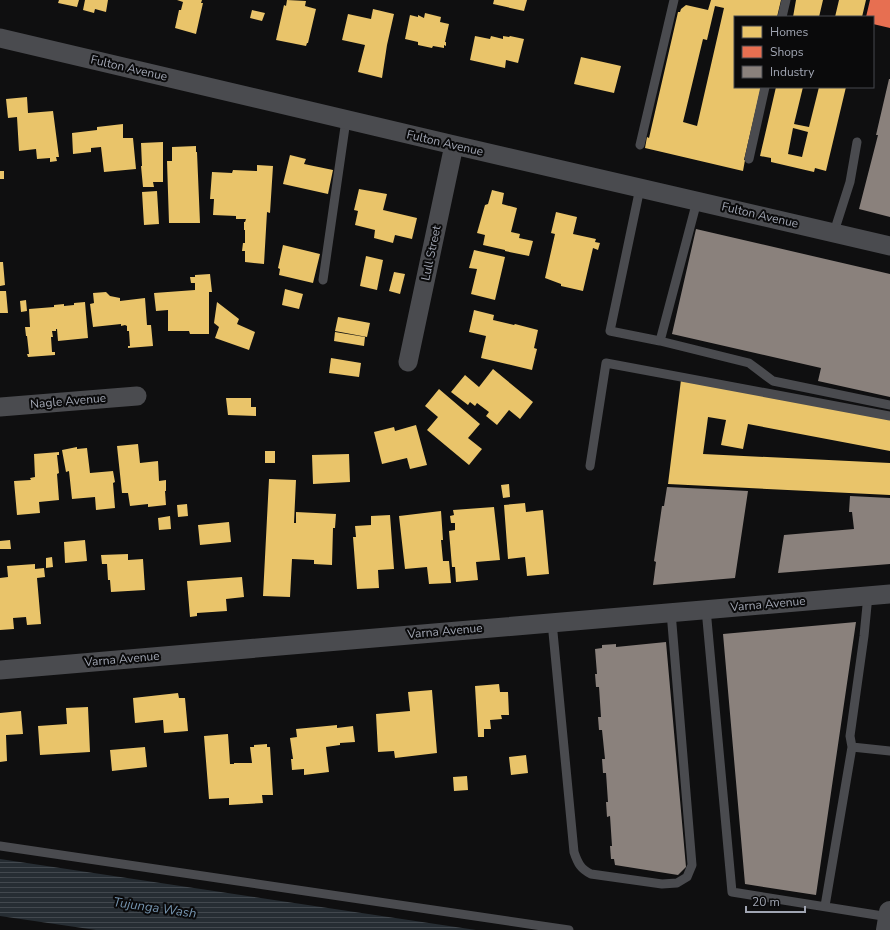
<svg xmlns="http://www.w3.org/2000/svg" width="890" height="930" font-family="'Nunito Sans',sans-serif">
<style>
.water{fill:url(#water-rules)}
.homes{fill:#e9c46a;fill-rule:evenodd}
.shops{fill:#e76f51}
.industry{fill:#8a817c}
.lines{fill:none;stroke-linecap:round;stroke-linejoin:round}
.service{stroke:#4a4b4f;stroke-width:9}
.minor{stroke:#4a4b4f;stroke-width:19}
.tertiary{stroke:#4a4b4f;stroke-width:22}
.labels{text-anchor:middle;stroke-width:4;stroke-linejoin:round;paint-order:stroke}
.street-label{font-size:12px;fill:#a0a5b2;stroke:#0a0a0b}
.water-label{font-size:13px;font-style:italic;fill:#7594af;stroke:#0a0a0b}
</style>
<defs>
<pattern id="water-rules" width="6" height="5" patternUnits="userSpaceOnUse"><rect width="6" height="5" fill="#262d33"/><path d="M0 2.5h6" fill="none" stroke="#42484e"/></pattern>
</defs>
<rect width="100%" height="100%" fill="#0f0f10"/>
<path class="water" d="M0,859L476,930H96L0,916Z"/>
<path class="homes" d="M59,0H79L77,7L58,3Z
M85,0H108L106,12L95,9L94,13L83,10Z
M177,0H202L201,3H203L196,34L175,28L179,10H181L183,2Z
M287,0L306,1L305,6L316,9L308,43H307L306,46L276,40L284,5L286,6Z
M494,0H527L524,11L493,4Z
M711,0H781L777,17H735V87H761L744,160H745L743,171L645,148L647,137L649,138L678,12H680L681,9L686,5L708,10ZM715,6L724,8L697,126L683,122L703,39L707,40Z
M796,0H823L819,17H793Z
M839,0H866L862,17H835Z
M373,9L394,14L387,45L382,78L358,72L365,45L342,40L348,14L371,19Z
M252,10L265,13L262,21L250,18Z
M425,13L441,17L440,22L449,24L445,42H446V46L444,45V48L433,46L432,48L418,45V42L405,39L410,15L418,17V15L424,18Z
M475,36L490,39L491,36L503,39V36L509,37L510,36L524,39L518,63L506,60L505,68L470,60Z
M581,57L621,66L614,93L574,84Z
M776,87H803L794,124L809,127L819,87H846L826,171L815,168L814,172L771,162V158L760,156ZM793,128L808,132L802,157L788,154Z
M27,97L28,113L53,111L59,157H56L57,161L50,162V158L37,159L36,149L19,151L17,117L8,118L6,99Z
M123,124V138H133L136,169L104,172L101,147L91,148V152L73,154L72,133L97,130V127Z
M163,142V182H153L154,187H143L141,166H142L141,143Z
M196,146V152H197L200,223H169L167,161H172V147Z
M290,155L306,159L304,164L333,170L328,194L283,184Z
M257,165L273,166L270,213L267,212L264,264L245,262V251H242L243,243H245V230H244V222H245L246,219H236V216L213,215L214,199H210L212,172L232,173L233,170L257,171Z
M0,171H4V179H0Z
M359,189L387,194L383,210L417,218L412,239L395,235L393,243L374,238L375,230L355,225L358,211L354,210Z
M492,190L504,193L502,204L517,208L511,232L520,234L519,238L533,241L529,256L505,251V250L483,245L485,235L477,233L485,205L488,204Z
M157,191L159,224L144,225L142,192Z
M556,212L577,217L573,234L596,239L595,242L600,243L598,250L593,248L583,291L561,286V284L545,278L555,234L551,233Z
M283,245L320,254L313,283L279,275L280,269L278,268Z
M474,250L505,257L495,300L471,294L477,269L469,268Z
M366,256L383,260L377,290L360,286Z
M0,262H3L5,285L0,286Z
M394,272L405,274L400,294L389,291Z
M210,274L212,292H209V334H190L189,331H168V310L156,311L154,293L195,290V283H191L190,277H195V275Z
M285,289L303,294L299,309L282,305Z
M0,291H6L8,313H0Z
M106,292L110,296L120,298V301L145,298L147,325H151L153,346L128,348V346H130L129,331H127V326L125,325L121,326V324L93,327L90,304L94,303L93,293Z
M26,300L27,311L21,312L20,301Z
M85,302L88,338L58,341L57,329H56V331H52L53,337H51L52,352H55V355L28,357L27,354H29L27,336H26L25,327H30L29,309L54,307V305L64,304V306L74,305V303Z
M217,302L239,319L237,324L255,332L249,350L215,338L219,327L214,323Z
M474,310L494,315L493,320L514,325L515,324L538,330L534,348L537,349L532,370L481,358L486,336L469,332Z
M338,317L370,323L367,337L335,331Z
M335,332L365,337L364,346L334,341Z
M331,358L361,363L359,377L329,373Z
M493,369L533,402L520,419L509,410L497,425L486,416L489,412L477,403L475,406L470,402L468,405L451,392L465,375L479,387Z
M681,380L890,418V451L748,424L743,449L721,445L726,420L708,417L703,454L890,463V495L668,484Z
M439,389L480,424L468,438L482,449L469,465L427,430L438,417L425,406Z
M226,398H251V407H256V416L228,415Z
M416,425L427,465L410,469L407,458L382,464L374,432L394,427L395,431Z
M138,444L140,463L158,461L159,481L166,480V491H165L166,505L148,507V504L130,506L128,493H122L117,446Z
M77,447V449L87,448L90,473L113,471L115,482L113,483L115,508L96,510L95,497L72,499L69,471L66,472L62,450Z
M265,451H275V463H265Z
M59,452V455H57L59,473L57,474L59,500L39,502L40,513L17,515L14,481L31,480L30,478L35,477L34,454Z
M349,454L350,482L313,484L312,455Z
M269,479L296,480L294,523H296V512L336,514L335,528H333L332,565L314,564V560L292,559L290,597L263,596Z
M509,484L510,497L503,498L501,485Z
M525,503L526,512L543,510L549,574L527,576L525,557L508,559L504,505Z
M187,504L188,516L178,517L177,505Z
M494,507L500,560L476,562L478,580L456,582L455,567H452L449,531L455,530V523H451L450,516L454,515L453,510Z
M441,511L443,540H441L443,561H449L451,583L429,584L427,567L405,569L399,516Z
M390,515L394,569L378,570L379,588L357,589L353,537H356L355,526L371,525V516Z
M170,516L171,529L159,530L158,518Z
M229,522L231,542L200,545L198,525Z
M10,540L11,549H0V541Z
M85,540L87,561L65,563L64,542Z
M128,554V560L143,559L145,590L111,592L110,580H108L107,564H102L101,555Z
M52,557L53,567L46,568V558Z
M35,564V569L44,568L45,577L37,578L41,624L27,625L26,617L13,618L14,629L0,630V578L8,577L7,566Z
M242,577L244,597L226,599L227,611L197,613V616L190,617L187,581Z
M499,684L500,692H508L509,715H501L502,719L490,720L491,729H484V737H478L475,686Z
M432,690L437,753L395,758L394,751L378,752L376,714L410,711L408,692Z
M178,693L179,698H185L188,731L164,733L163,720L135,723L133,698Z
M88,707L90,752L40,755L38,726L67,724L66,708Z
M21,711L23,734L6,735L7,761L0,762V713Z
M337,725V728L353,726L355,742L340,743V745L326,747L329,772L304,775V769L292,770L291,759H293L290,738L297,737L296,729Z
M228,734L230,764H234V763H252L250,747H254V745L267,744V747H270L273,795H262L263,803L229,805V798L209,799L204,736Z
M145,747L147,767L112,771L110,750Z
M526,755L528,773L511,775L509,757Z
M467,776L468,790L454,791L453,777Z"/>
<path class="shops" d="M870,0H890V28L873,24V17H866Z"/>
<path class="industry" d="M889,79H890V217L859,209L878,135H876Z
M696,229L890,274V397L818,381L821,368L672,334Z
M667,487L748,491L735,578L653,585L656,562L654,561L662,506H664Z
M850,496L890,498V564L778,573L784,535L854,529L852,512H849Z
M856,622L816,895L745,884L723,634Z
M666,642L686,867L678,875L615,865L614,859H611L610,846H612L610,816L607,817L606,802H608L606,773H603L602,759H605L602,730H599L598,717H601L599,687H596L595,674H597L595,649L602,648V645L616,644V647Z"/>
<g class="lines">
<path class="service" d="M782,17L786,0
M640,145L674,0
M749,159L765,87
M640,188L610,331L660,341L749,363L773,381L890,405
M834,232L850,182L857,142
M323,280L346,120
M660,341L697,201
M590,466L606,363L890,416
M706,609L732,892L889,917
M552,622L574,852C578,864 581,869 591,874L662,884L677,883L687,877L692,865L671,612
M852,747L890,751
M0,846L569,930
M825,906L852,747L850,736L864,636L868,595"/>
<path class="minor" d="M0,38L454,145L890,246
M408,362L454,145
M0,407L137,396
M0,670L890,594"/>
<path class="tertiary" d="M887,930L890,912"/>
</g>
<g class="labels">
<g class="street-label">
<text transform="translate(129 68) rotate(13)" y="4">Fulton Avenue</text>
<text transform="translate(445 143) rotate(13)" y="4">Fulton Avenue</text>
<text transform="translate(760 215) rotate(13)" y="4">Fulton Avenue</text>
<text transform="translate(431 253) rotate(-78)" y="4">Lull Street</text>
<text transform="translate(68 401) rotate(-5)" y="4">Nagle Avenue</text>
<text transform="translate(768 604) rotate(-5)" y="4">Varna Avenue</text>
<text transform="translate(445 631) rotate(-5)" y="4">Varna Avenue</text>
<text transform="translate(122 659) rotate(-5)" y="4">Varna Avenue</text>
</g>
<g class="water-label">
<text transform="translate(155 907) rotate(8)" y="5">Tujunga Wash</text>
</g>
</g>
<rect x="734" y="16" width="140" height="72" fill="#0a0a0b" stroke="#46484e"/>
<rect x="742" y="26" width="20" height="12" fill="#e9c46a" stroke="#46484e"/>
<text x="770" y="36" font-size="12" fill="#a0a5b2">Homes</text>
<rect x="742" y="46" width="20" height="12" fill="#e76f51" stroke="#46484e"/>
<text x="770" y="56" font-size="12" fill="#a0a5b2">Shops</text>
<rect x="742" y="66" width="20" height="12" fill="#8a817c" stroke="#46484e"/>
<text x="770" y="76" font-size="12" fill="#a0a5b2">Industry</text>
<path d="M746 906v6h59v-6" fill="none" stroke="#a0a5b2" stroke-width="2"/>
<text x="752" y="906" font-size="12" fill="#a0a5b2" stroke="#0a0a0b" stroke-width="3" paint-order="stroke">20 m</text>
</svg>
